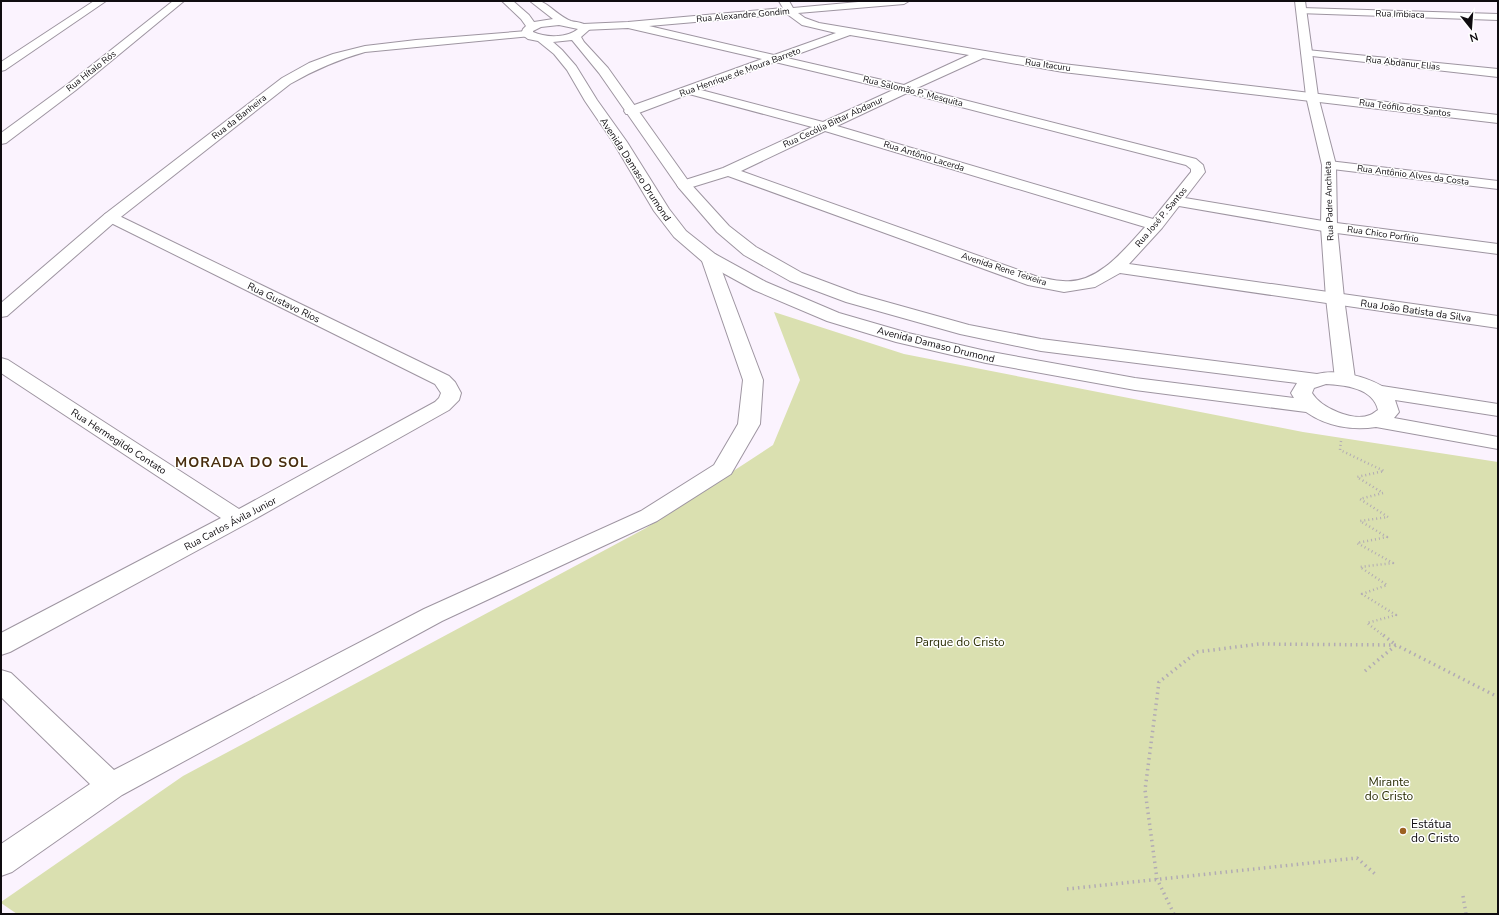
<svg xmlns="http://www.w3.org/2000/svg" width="1499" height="915" font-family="'Nunito Sans',sans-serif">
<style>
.green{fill:#dae0b0}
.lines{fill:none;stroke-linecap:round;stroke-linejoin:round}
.street-casing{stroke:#9e95a1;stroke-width:2}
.secondary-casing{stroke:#9e95a1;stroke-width:2}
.primary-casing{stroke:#9e95a1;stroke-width:2}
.highway-casing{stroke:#9e95a1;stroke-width:2}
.path-far1{stroke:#b2abb4;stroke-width:2.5;stroke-dasharray:1 3;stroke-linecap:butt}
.path{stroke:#b2abb4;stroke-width:3.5;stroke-dasharray:1.5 4;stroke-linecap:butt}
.street{fill:#fff;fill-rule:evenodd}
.secondary{fill:#fff;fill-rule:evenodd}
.primary{fill:#fff;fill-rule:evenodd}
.highway{fill:#fff;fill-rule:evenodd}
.poi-dot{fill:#9c6121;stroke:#fff;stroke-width:1.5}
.labels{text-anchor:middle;stroke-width:3;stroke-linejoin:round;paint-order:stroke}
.far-street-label{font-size:9px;fill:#0f0c10;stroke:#fff}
.street-label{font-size:10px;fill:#0f0c10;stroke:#fff}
.near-park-label{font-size:12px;fill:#2b2e05;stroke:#fff}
.near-poi-label{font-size:12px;fill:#0f0c10;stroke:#fff;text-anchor:start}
.district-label{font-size:14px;font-weight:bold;letter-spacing:1px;fill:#482c0e;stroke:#fff}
</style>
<rect width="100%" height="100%" fill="#fbf3fe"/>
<path class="green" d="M774,312L904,354L1303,432L1498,462V914H17L1,903V902L183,776L646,528L773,445L800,380Z"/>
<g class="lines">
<defs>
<path id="street" d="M94,1H106L5,70L1,71V62Z
M779,1H789L793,8L869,1H909L904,4L798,13L805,18L819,23L1063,64L1498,115V123L1063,72L983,58L917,88L1196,159L1203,165L1205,172L1185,198L1329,222L1498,244V254L1329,232L1179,206L1162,228L1129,264L1498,316V328L1120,273L1095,287L1064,292L1028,285L728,176L689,188L684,189L679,188L677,185L679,182L723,168L812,127L689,94L636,114H626L624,111L626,108L762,59L628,28L583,30L578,27L583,24L628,22L783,8ZM787,14L802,25L836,33L774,55L649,26ZM850,35L969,55L904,85L787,58ZM775,62L893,90L823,122L701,90ZM907,93L1186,165L1191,169V172L1153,219L837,126ZM825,131L1145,227C1125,249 1097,285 1063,281C1055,281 1046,278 1038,277L741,171Z
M1302,8L1498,14V20L1298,13L1297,11L1298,9Z
M1307,50L1498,69V77L1303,55L1301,53L1303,51Z
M1329,161L1498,181V189L1324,168L1322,165L1324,162Z
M111,212L449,376L455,382L461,393L459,400L449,410L246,524L10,652L1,655V633L221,518L1,373V358L8,360L239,509L435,402L439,398L441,393L435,384L105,220L103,217L105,214Z
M709,253L715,254L717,258L763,380L760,424L731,474L657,521L442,621L122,795L12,872L1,876V844L90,784L1,697V670L11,673L114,770L424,609L641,511L714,465L738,424L743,380L701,258L703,254Z"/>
<path id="secondary" d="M1295,1H1305L1318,96L1336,165L1337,227L1344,298L1355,379L1352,383L1345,385L1338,383L1335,379L1326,298L1321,227L1322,165L1306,96Z
M527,31L533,34L531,36L365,52C337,60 316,69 290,84L117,220L7,316L1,317V303L105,214L282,78L309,63L333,54L365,46L416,40Z"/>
<path id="primary" d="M502,1H513L529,15L534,22L553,19L530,1C534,1 539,0 542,2C552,7 560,17 571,21C579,23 585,22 590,29L581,37L584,42L608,68L689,182L729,226L756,247L802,273L858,294L969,325L1041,339L1317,374C1337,369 1364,376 1382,386L1498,404V416L1395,400L1399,412L1394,418L1498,437V449L1376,427C1352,431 1326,426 1306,412L1135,390L986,363L896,342L827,321L754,290L703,262L674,237L654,211L613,142L585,101L567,70L554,54L538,41L528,39L521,34L523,29L526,26L521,19ZM559,25L578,29C567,38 546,38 533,32V31L541,27ZM572,40L599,73L679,188L717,232L744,255L790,281L846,302L960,334L1041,351L1297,383L1291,393L1294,398L1135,378L986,351L908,333L839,313L766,282L715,254L686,231L669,209L627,142L597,100L576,66L562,50L553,42ZM1326,384C1345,385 1373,388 1378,410C1376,411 1373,414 1370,415C1353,422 1321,408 1312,393L1314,388Z"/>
<path id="highway" d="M173,1H184L76,90L6,143L1,144V133L68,84Z"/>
</defs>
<use href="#street" class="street-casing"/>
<use href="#secondary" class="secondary-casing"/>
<use href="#primary" class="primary-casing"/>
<use href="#highway" class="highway-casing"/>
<path class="path-far1" d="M1341,441L1340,450L1384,471L1357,477L1383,493L1360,499L1388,517L1360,521L1387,537L1357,543L1393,563L1360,567L1387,585L1362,594L1396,615L1367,623L1384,636"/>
<path class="path" d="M1365,671L1396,645L1383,635
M1067,889L1357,858L1375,874
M1463,896L1466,914
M1174,914L1157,879L1145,790L1159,682L1197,652L1259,644L1396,645L1498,697"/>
<use href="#street" class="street"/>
<use href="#secondary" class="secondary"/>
<use href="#primary" class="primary"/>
<use href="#highway" class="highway"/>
</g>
<circle class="poi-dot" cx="1403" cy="831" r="4"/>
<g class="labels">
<g class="far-street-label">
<text transform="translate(1400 14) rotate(2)" y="3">Rua Imbiaca</text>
<text transform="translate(743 15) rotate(-5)" y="3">Rua Alexandre Gondim</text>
<text transform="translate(1403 63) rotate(6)" y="3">Rua Abdanur Elias</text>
<text transform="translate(1048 65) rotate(8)" y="3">Rua Itacuru</text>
<text transform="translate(91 71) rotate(-38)" y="3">Rua Hítalo Rós</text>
<text transform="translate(740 72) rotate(-20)" y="3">Rua Henrique de Moura Barreto</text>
<text transform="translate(913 91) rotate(14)" y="3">Rua Salomão P. Mesquita</text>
<text transform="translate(1405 108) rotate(7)" y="3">Rua Teófilo dos Santos</text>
<text transform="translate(239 117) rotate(-38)" y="3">Rua da Banheira</text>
<text transform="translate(833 122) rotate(-25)" y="3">Rua Cecólia Bittar Abdanur</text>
<text transform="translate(924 156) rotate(17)" y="3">Rua Antônio Lacerda</text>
<text transform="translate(1413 175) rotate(7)" y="3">Rua Antônio Alves da Costa</text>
<text transform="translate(1329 201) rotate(-92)" y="3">Rua Padre Anchieta</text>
<text transform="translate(1161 217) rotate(-50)" y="3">Rua José P. Santos</text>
<text transform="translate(1383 234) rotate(8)" y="3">Rua Chico Porfírio</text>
<text transform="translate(1004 269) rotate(18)" y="3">Avenida Rene Teixeira</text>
</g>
<g class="street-label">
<text transform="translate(636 169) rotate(57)" y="4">Avenida Damaso Drumond</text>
<text transform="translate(284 302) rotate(26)" y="4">Rua Gustavo Rios</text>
<text transform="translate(1416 310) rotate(8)" y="4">Rua João Batista da Silva</text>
<text transform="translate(936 344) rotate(14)" y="4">Avenida Damaso Drumond</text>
<text transform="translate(119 441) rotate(33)" y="4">Rua Hermegildo Contato</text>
<text transform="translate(230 523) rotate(-28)" y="4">Rua Carlos Ávila Junior</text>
</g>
<g class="near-park-label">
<text x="960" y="646">Parque do Cristo</text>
<text x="1389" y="786">Mirante<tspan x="1389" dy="14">do Cristo</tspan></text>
</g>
<g class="near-poi-label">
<text x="1411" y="828">Estátua<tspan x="1411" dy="14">do Cristo</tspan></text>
</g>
<g class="district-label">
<text x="242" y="467">MORADA DO SOL</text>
</g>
</g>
<rect width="1499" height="915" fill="none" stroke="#0f0c10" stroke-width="4"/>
<g transform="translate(1471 28) rotate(163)" stroke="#ffffff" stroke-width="3" paint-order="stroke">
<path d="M0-3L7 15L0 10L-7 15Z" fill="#0f0c10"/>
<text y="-6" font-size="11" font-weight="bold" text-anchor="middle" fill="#0f0c10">N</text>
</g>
</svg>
